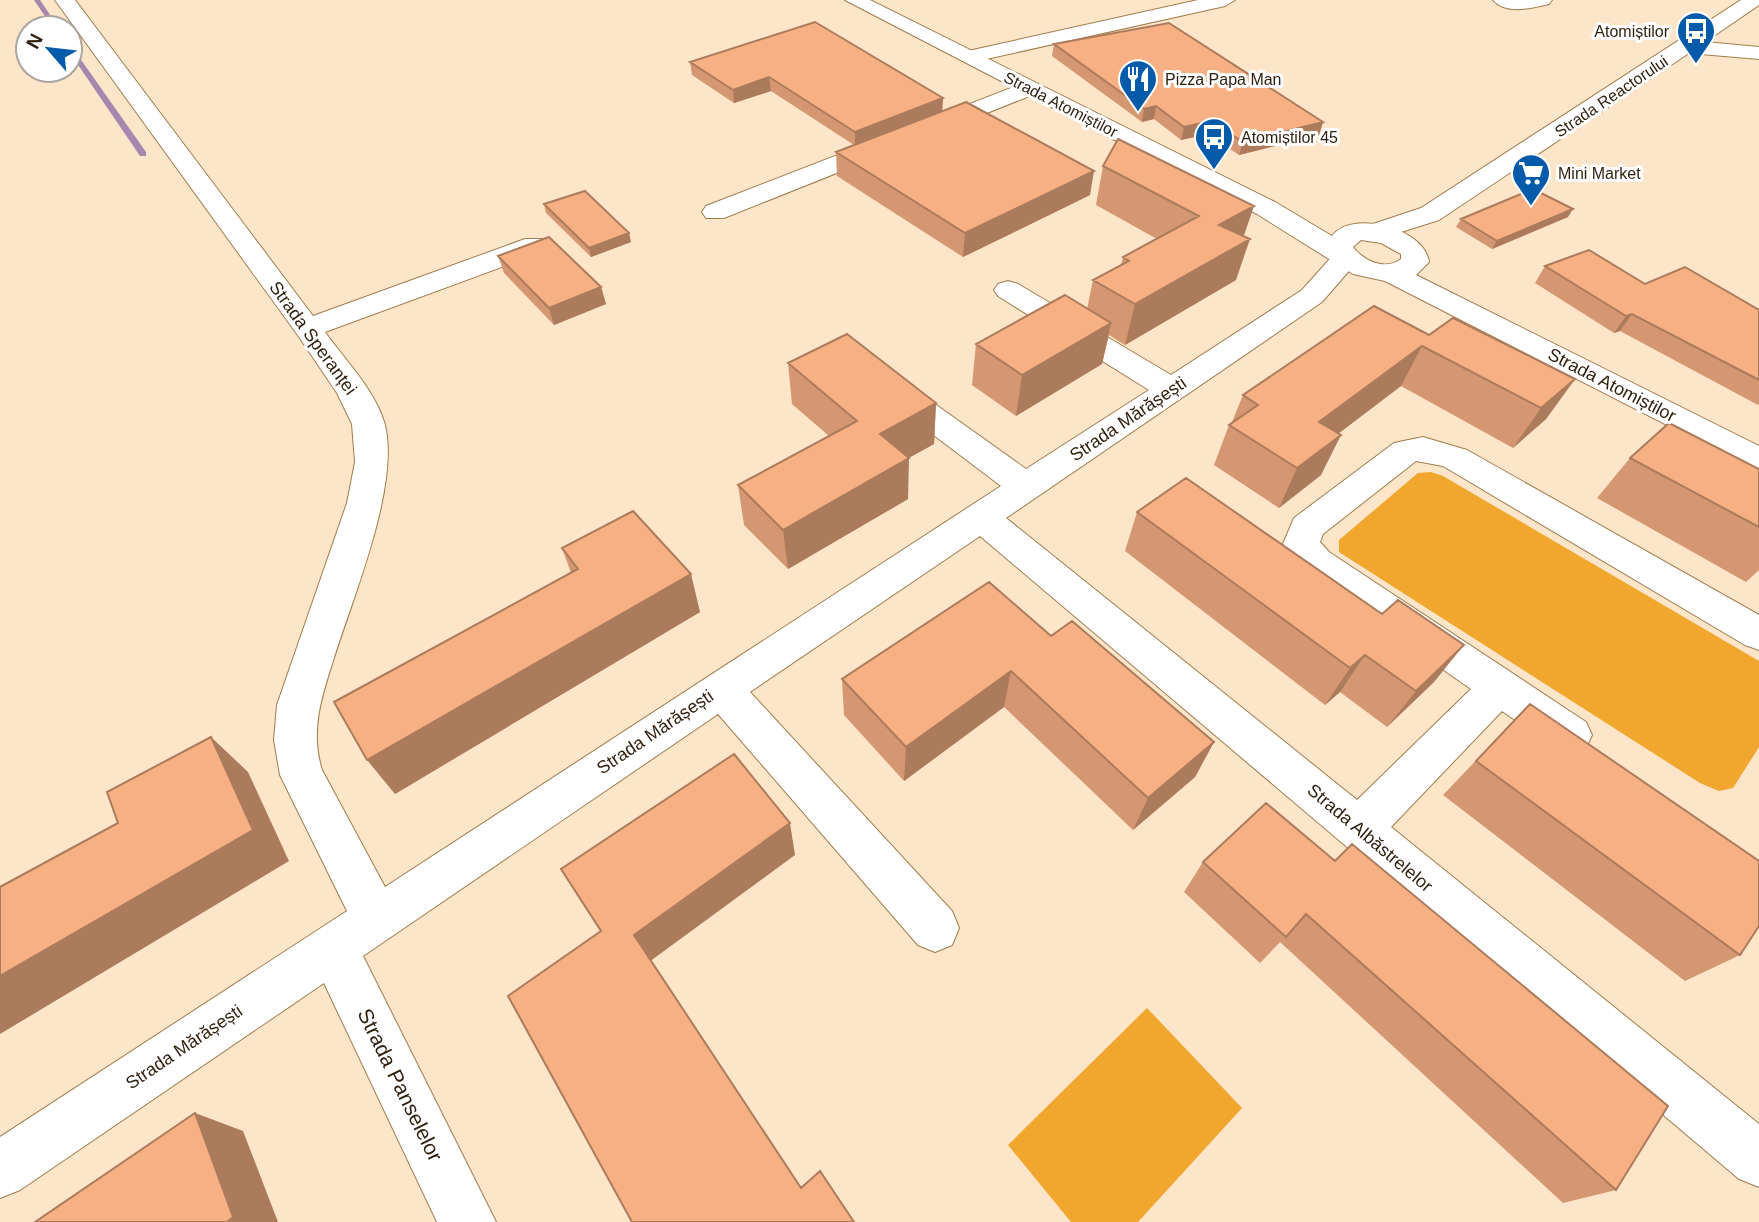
<svg xmlns="http://www.w3.org/2000/svg" width="1759" height="1222" font-family="Arial,sans-serif">
<style>
.green{fill:#f1a62d}
.lines{fill:none;stroke-linecap:round;stroke-linejoin:round}
.stream{fill:#a887af;fill-rule:evenodd}
.minor-casing{stroke:#9f7c4e;stroke-width:2}
.major-casing{stroke:#9f7c4e;stroke-width:2}
.minor{fill:#fff;fill-rule:evenodd}
.major{fill:#fff;fill-rule:evenodd}
.wall{fill:#d49771}
.shaded-wall{fill:#ac7b5c}
.building{fill:#f6b083;stroke:#ac7b5c;stroke-width:2}
.labels{text-anchor:middle;stroke-width:6;stroke-linejoin:round;paint-order:stroke}
.far-poi-label{font-size:16px;fill:#2d1f0c;stroke:#fff;text-anchor:start}
.far-street-label{font-size:16px;fill:#2d1f0c;stroke:#fff}
.street-label{font-size:18px;fill:#2d1f0c;stroke:#fff}
.near-street-label{font-size:21px;fill:#2d1f0c;stroke:#fff}
</style>
<rect width="100%" height="100%" fill="#fce5c8"/>
<path class="green" d="M1431,472L1443,476L1759,661V747L1733,788L1719,791L1700,783L1339,552V540L1418,473Z
M1147,1008L1242,1108L1138,1222H1071L1008,1145Z"/>
<g class="lines">
<path class="stream" d="M34,0H40L59,28H53Z
M70,46L72,47L146,152V156H140L70,53Z"/>
<defs>
<path id="minor" d="M55,0H75L313,316L525,239H545L549,245L545,251L325,332C345,360 376,391 385,425C400,487 352,599 333,661C321,698 310,732 322,770L385,887L1001,486L882,396L877,389L882,382L893,379L904,382L1026,469L1149,390L998,296L994,290L998,284L1008,281L1018,284L1171,375L1302,290L1336,252H1356L1360,258L1322,302L1006,518L1357,800L1471,689L1303,572L1283,544L1294,518L1394,443L1423,437L1467,450L1759,615V650L1745,645L1443,466L1416,461L1323,534L1320,542L1329,552L1586,722L1592,735L1586,748L1571,753L1556,748L1502,711L1391,827L1759,1124V1187L1739,1179L980,536L750,692L952,911L959,928L952,945L935,952L918,945L718,714L363,956L496,1222H437L324,983L20,1190L0,1198V1137L347,911L280,775L274,740L277,705L347,503L355,462L352,424L337,393L297,334Z
M1198,0H1235L1225,6L968,63L957,57L968,51Z
M1493,0H1552L1549,4C1532,8 1506,15 1493,0Z
M1741,0H1759V5L1705,42L1759,47V59L1689,53L1439,220L1376,240L1367,238L1363,232L1367,226L1421,208Z
M1029,81L1040,88L1037,93L724,218H706L702,212L706,206Z"/>
<path id="major" d="M845,0H870L1275,202L1332,236C1351,209 1425,228 1429,262L1416,275L1759,446V472L1385,281L1353,274L1257,214ZM1361,240L1381,243L1401,254V259C1385,271 1364,261 1353,247Z"/>
</defs>
<use href="#minor" class="minor-casing"/>
<use href="#major" class="major-casing"/>
<use href="#minor" class="minor"/>
<use href="#major" class="major"/>
</g>
<path class="wall" d="M1054,44L1323,122L1319,135L1239,155L1208,134L1181,140L1154,119L1142,122L1052,56Z
M690,62L943,98L942,111L1090,195L963,257L837,176L836,152L854,145L771,91L734,103L692,75Z
M1103,166L1244,237L1236,280L1125,345L1109,335L1102,364L1016,416L972,385L976,344L1087,309L1093,280L1121,265L1123,257L1157,239L1096,205Z
M544,204L631,242L591,257L546,213Z
M1568,217L1492,249L1456,227L1461,219Z
M498,256L601,287L606,304L554,325L504,273Z
M1545,266L1645,284L1759,310V404L1758,405L1620,331L1614,333L1535,283Z
M1429,335L1575,379L1546,419L1513,448L1401,386L1339,433L1321,475L1279,508L1214,465L1229,425L1232,422L1243,395Z
M788,363L936,403L934,444L908,458V499L788,569L744,525L738,485L829,436L792,404Z
M1630,458L1759,469V570L1746,582L1597,498Z
M1137,512L1434,682L1387,727L1340,692L1325,705L1125,551Z
M562,548L700,612L395,794L571,573Z
M1051,636L1214,742L1195,777L1133,830L1004,707L904,781L844,715L842,679Z
M1530,704L1740,955L1685,981L1443,795Z
M1266,803L1616,1190L1563,1203L1280,942L1260,963L1184,892L1203,862Z"/>
<path class="shaded-wall" d="M769,77L771,91L734,103L733,90Z
M943,98L942,112L855,145V132Z
M1156,106L1154,119L1142,122L1144,109Z
M1211,121L1208,134L1181,140L1184,127Z
M1323,122L1319,135L1239,155L1243,142Z
M1094,171L1090,195L963,257L965,233Z
M1254,206L1241,244L1250,239L1236,280L1125,345L1135,304L1219,225Z
M1573,209L1568,217L1492,249L1497,241Z
M629,233L631,242L591,257L589,248Z
M601,287L606,304L554,325L549,308Z
M1632,314L1620,331L1614,333L1626,316Z
M1111,323L1102,364L1016,416L1022,375Z
M1422,346L1401,386L1301,462L1319,422Z
M1575,379L1546,419L1513,448L1541,408Z
M936,403L934,444L880,474V434Z
M1341,435L1321,475L1279,508L1297,468Z
M909,458L908,499L788,569L783,530Z
M691,574L700,612L395,794L367,760Z
M1464,645L1434,682L1387,727L1416,691Z
M1365,655L1340,692L1325,705L1350,668Z
M1011,671L1004,707L904,781L906,747Z
M211,737L248,772L289,861L0,1034V976Z
M1214,742L1195,777L1133,830L1148,798Z
M790,823L795,855L649,962L634,935Z
M195,1113L243,1131L278,1222H227Z"/>
<path class="building" d="M815,22L943,98L855,132L769,77L733,90L690,62Z
M1169,23L1323,122L1243,142L1211,121L1184,127L1156,106L1144,109L1054,44Z
M966,102L1094,171L965,233L836,152Z
M1118,139L1254,206L1219,225L1250,239L1135,304L1093,280L1129,261L1123,257L1199,216L1103,166Z
M1533,189L1573,209L1497,241L1461,219Z
M585,191L629,233L589,248L544,204Z
M549,237L601,287L549,308L498,256Z
M1589,250L1645,284L1685,267L1759,310V380L1632,314L1626,316L1545,266Z
M1065,295L1111,323L1022,375L976,344Z
M1374,306L1429,335L1453,318L1575,379L1541,408L1422,346L1319,422L1341,435L1297,468L1229,425L1258,405L1243,395Z
M847,334L936,403L880,434L909,458L783,530L738,485L857,421L788,363Z
M1669,423L1759,469V527L1630,458Z
M1186,478L1382,614L1398,600L1464,645L1416,691L1365,655L1350,668L1137,512Z
M633,511L691,574L367,760L334,702L578,569L562,548Z
M989,582L1051,636L1072,621L1214,742L1148,798L1011,671L906,747L842,679Z
M1530,704L1759,861V926L1740,955L1476,761Z
M211,737L253,830L0,976V887L118,823L107,792Z
M734,754L790,823L634,935L801,1188L820,1171L854,1222H632L508,996L601,931L561,869Z
M1266,803L1335,861L1352,844L1668,1106L1616,1190L1306,914L1286,937L1203,862Z
M195,1113L233,1217L227,1222H35Z"/>
<defs>
<symbol id="bus-pin" viewBox="-11 -11 22 30"><path d="M0 17L-7.5 6A9.5 9.5 0 1 1 7.5 6Z" fill="#055ba9" stroke="#fff"/><path d="M-5-6H5V4H4V6H2V4H-2V6H-4V4H-5ZM-3.5-4V0h7V-4ZM-3.5 1.2v1.5H-2V1.2ZM2 1.2v1.5H3.5V1.2Z" fill="#fff"/></symbol>
<symbol id="restaurant-pin" viewBox="-11 -11 22 30"><path d="M0 17L-7.5 6A9.5 9.5 0 1 1 7.5 6Z" fill="#055ba9" stroke="#fff"/><path d="M-5-6h1v4h1v-4h1v4h1v-4h1v5L-1.5 .5V6h-2V.5L-5-1ZM5-6V6H3V1.5H1.5Q1.5-4 5-6Z" fill="#fff"/></symbol>
<symbol id="supermarket-pin" viewBox="-11 -11 22 30"><path d="M0 17L-7.5 6A9.5 9.5 0 1 1 7.5 6Z" fill="#055ba9" stroke="#fff"/><path d="M-6-5.5h2.5l.6 2H6L4.5 2H-2.5L-4.4-4H-6ZM-1.5 3.2a1.3 1.3 0 1 0 .1 0ZM3 3.2a1.3 1.3 0 1 0 .1 0Z" fill="#fff"/></symbol>
</defs>
<g fill-rule="evenodd">
<use href="#bus-pin" x="1674" y="9" width="44" height="60"/>
<use href="#restaurant-pin" x="1116" y="57" width="44" height="60"/>
<use href="#bus-pin" x="1192" y="115" width="44" height="60"/>
<use href="#supermarket-pin" x="1509" y="151" width="44" height="60"/>
</g>
<g class="labels">
<g class="far-poi-label">
<text x="1669" y="37" text-anchor="end">Atomiștilor</text>
<text x="1165" y="85">Pizza Papa Man</text>
<text x="1241" y="143">Atomiștilor 45</text>
<text x="1558" y="179">Mini Market</text>
</g>
<g class="far-street-label">
<text transform="translate(1611 96) rotate(-34)" y="6">Strada Reactorului</text>
<text transform="translate(1061 104) rotate(27)" y="6">Strada Atomiștilor</text>
</g>
<g class="street-label">
<text transform="translate(313 338) rotate(54)" y="6">Strada Speranței</text>
<text transform="translate(1612 385) rotate(27)" y="6">Strada Atomiștilor</text>
<text transform="translate(1128 419) rotate(-34)" y="6">Strada Mărășești</text>
<text transform="translate(655 732) rotate(-34)" y="6">Strada Mărășești</text>
<text transform="translate(1370 838) rotate(40)" y="6">Strada Albăstrelelor</text>
<text transform="translate(184 1047) rotate(-34)" y="6">Strada Mărășești</text>
</g>
<g class="near-street-label">
<text transform="translate(400 1085) rotate(64)" y="7">Strada Panselelor</text>
</g>
</g>
<g transform="translate(49 49) rotate(298)"><circle r="33" fill="#ffffff" stroke="#aba59e" stroke-width="2"/>
<path d="M0-5L12 26L0 18L-12 26Z" fill="#055ba9"/>
<text y="-10" font-size="19" font-weight="bold" text-anchor="middle" fill="#2d1f0c">N</text>
</g>
</svg>
